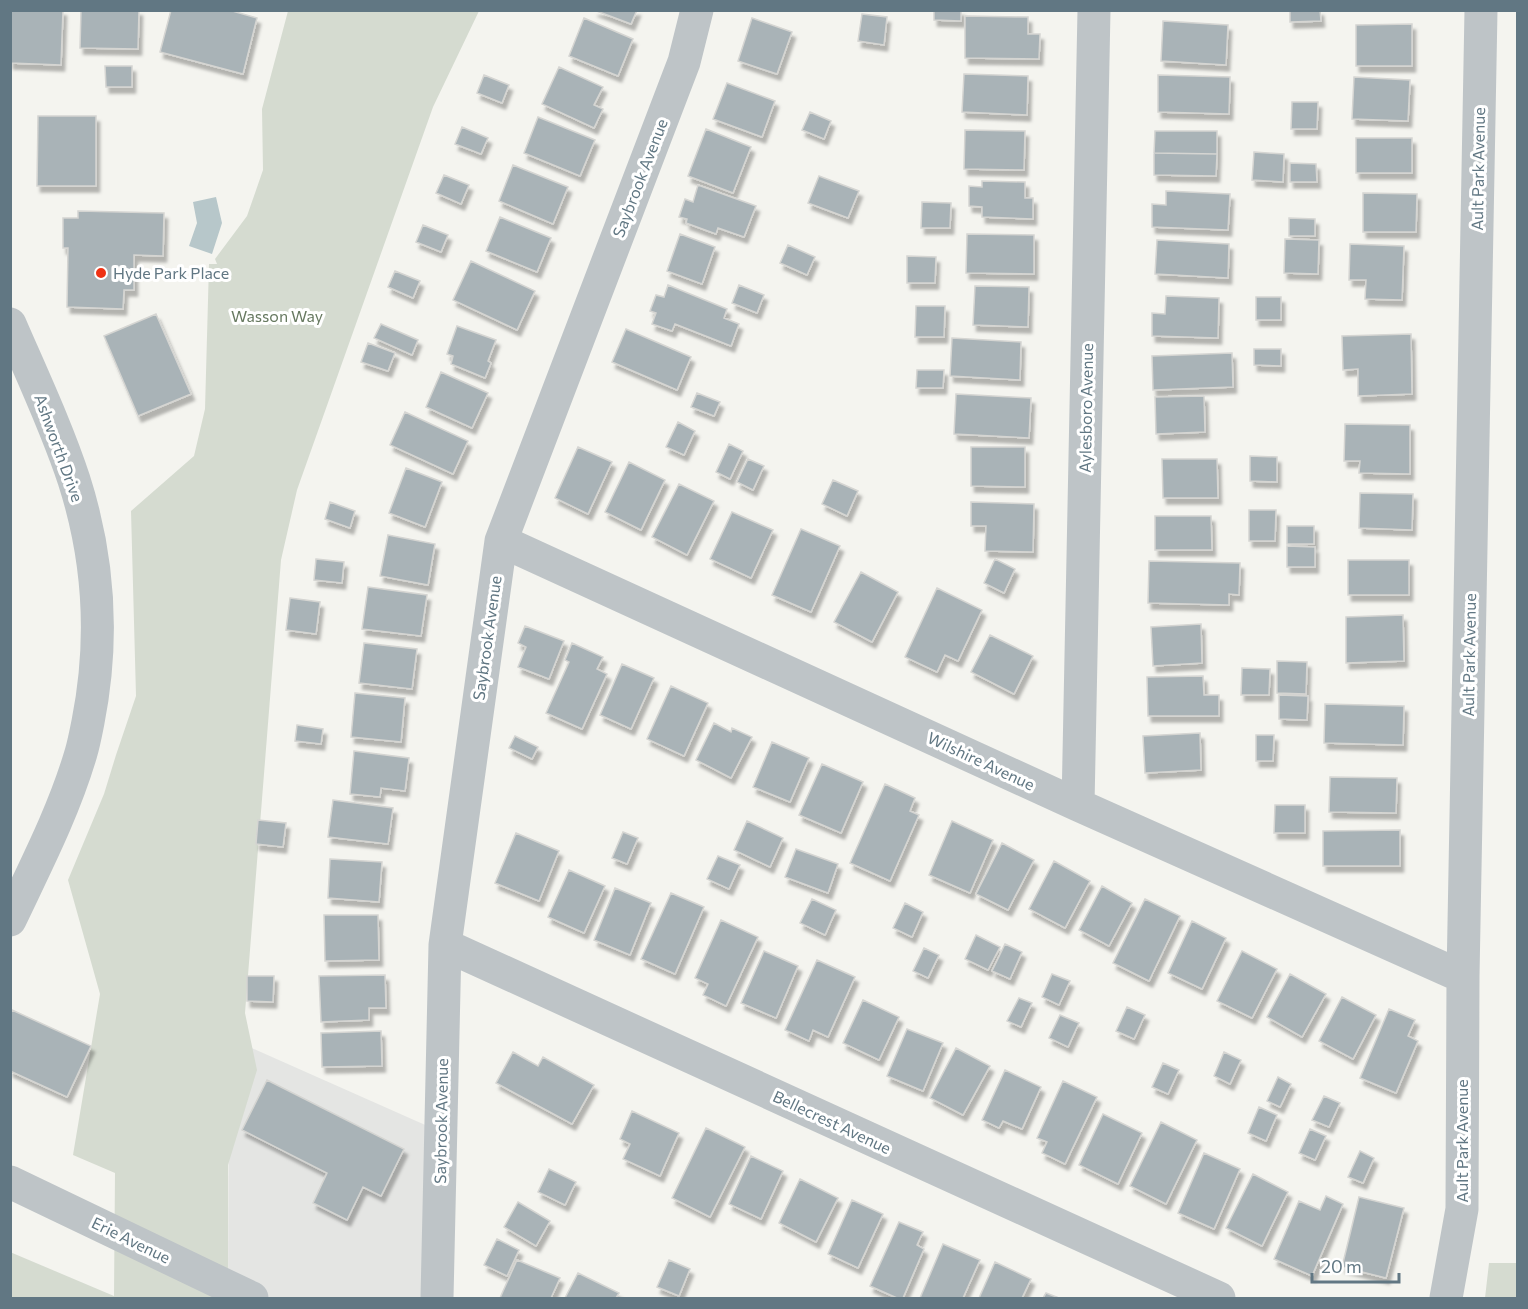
<svg xmlns="http://www.w3.org/2000/svg" width="1528" height="1309" font-family="Commissioner,sans-serif">
<style>
.built{fill:#e4e5e3}
.green{fill:#d5dbd0}
.water{fill:#b7c7ca}
.building{fill:#a9b3b7;stroke:#d5d5d2;stroke-width:1.5;filter:url(#shadow)}
.lines{fill:none;stroke-linecap:round;stroke-linejoin:round}
.minor{stroke:#bec4c7;stroke-width:33}
.tertiary{stroke:#bec4c7;stroke-width:33}
.poi-dot{fill:#ef3214;stroke:#fff;stroke-width:2}
.labels{text-anchor:middle;stroke-width:6;stroke-linejoin:round;paint-order:stroke}
.street-label{font-size:16px;fill:#617783;stroke:#fff}
.poi-label{font-size:16px;fill:#617783;stroke:#fff;text-anchor:start}
.park-label{font-size:16px;fill:#677960;stroke:#fff}
</style>
<defs>
<filter id="shadow"><feDropShadow dx="3.5" dy="6" stdDeviation="1.5" flood-color="#0004"/></filter>
</defs>
<rect width="100%" height="100%" fill="#f4f4ef"/>
<path class="built" d="M229,1038L441,1132L437,1298H228Z"/>
<path class="green" d="M288,11H479L433,107L297,490L281,560L245,1013L257,1070L228,1165V1298H11L10,1252L114,1296L115,1173L73,1155L100,994L68,880L104,794L116,755L136,696L131,511L194,456L205,409L209,264H217L215,259L247,216L263,170L262,109Z
M1489,1263H1517V1298H1485Z"/>
<path class="water" d="M216,197L222,223L212,254L189,246L197,223L193,202Z"/>
<path class="building" d="M10,10H63L61,65L10,63Z
M81,10H139L138,49L80,48Z
M171,10H229L257,18L243,74L160,52Z
M594,10H637L631,24Z
M934,10H961V21L934,20Z
M1290,10H1320L1321,21L1290,22Z
M862,14L887,17L884,45L858,41Z
M965,16L1028,17V34H1040L1039,59L965,58Z
M584,18L633,39L618,76L569,56Z
M752,18L792,32L777,74L738,61Z
M1163,21L1228,25L1226,65L1161,61Z
M1412,24V66H1356V25Z
M105,66H132V87H106Z
M559,67L603,87L594,105L603,109L594,128L542,104Z
M964,74L1028,76L1027,115L962,112Z
M484,75L509,85L502,103L477,93Z
M1158,75L1230,77L1229,114L1158,112Z
M1354,77L1410,80L1408,121L1352,119Z
M727,83L775,101L762,137L713,119Z
M1292,102H1318L1317,129H1291Z
M810,112L831,121L824,139L802,130Z
M38,116H96V186H37Z
M538,117L595,140L580,176L524,153Z
M462,127L488,138L481,154L455,144Z
M706,129L751,147L733,193L688,176Z
M965,130L1025,131L1024,170L964,169Z
M1155,131H1217V154L1154,153Z
M1356,138H1412V173H1356Z
M1254,152L1284,154L1283,182L1252,180Z
M1154,153L1217,154L1216,176L1154,175Z
M1290,163L1316,164L1317,182H1290Z
M513,165L568,187L553,224L499,201Z
M444,175L469,185L461,204L436,193Z
M819,176L859,191L848,218L808,203Z
M982,181L1025,182V198H1033V219L982,217V207L969,206V186L982,187Z
M698,185L756,206L744,237L718,228L716,234L686,223L687,219L679,217L685,199L693,202Z
M1166,191L1230,194L1228,230L1152,227V204L1166,205Z
M1363,193L1417,194L1416,232H1363Z
M922,202L951,203L950,228H921Z
M78,211L164,213L163,256L134,255V290H124L123,309L67,307L68,248H63V218H78Z
M500,217L551,238L537,272L486,251Z
M1289,218L1315,219V236H1289Z
M423,225L448,235L441,252L416,242Z
M680,234L715,247L702,284L667,271Z
M967,234L1034,235V274L966,273Z
M1285,239L1319,240L1318,274L1284,273Z
M1157,240L1229,244L1228,278L1155,274Z
M1350,244L1404,246L1402,300L1365,299L1366,280H1349Z
M788,245L815,257L807,275L780,263Z
M907,256L936,257L935,283H907Z
M471,261L535,291L517,330L453,300Z
M395,271L420,281L413,298L388,287Z
M668,285L727,309L724,318L739,324L731,346L675,324L672,331L652,324L656,313L650,311L656,295L664,297Z
M739,285L764,295L757,313L732,303Z
M975,286L1029,287L1028,327L973,325Z
M1166,296L1219,298L1218,338L1152,336V313L1165,314Z
M1256,297H1281V320H1256Z
M916,306H945L944,337H915Z
M156,314L191,394L138,416L104,336Z
M381,324L418,340L412,355L374,338Z
M457,326L496,340L488,361L491,363L485,378L451,364L453,356L447,354Z
M626,329L691,357L677,390L612,362Z
M1411,334L1412,394L1358,396V369L1343,370L1342,336Z
M952,338L1021,342L1020,380L950,376Z
M368,343L395,353L388,371L361,362Z
M1254,349H1281V366L1254,365Z
M1232,353L1233,387L1153,390L1152,356Z
M917,370H944L943,388H916Z
M441,372L488,393L472,428L426,407Z
M697,393L720,402L714,416L691,407Z
M956,394L1031,398L1029,438L954,434Z
M1204,396L1205,432L1156,434L1155,397Z
M405,412L468,441L453,474L390,445Z
M678,422L695,431L684,455L666,447Z
M1345,424L1410,425V474L1359,473L1360,461H1344Z
M729,444L743,451L730,479L716,472Z
M578,447L612,462L588,514L555,498Z
M971,447H1025V487L971,486Z
M1250,456L1277,457V482L1250,481Z
M748,459L764,466L753,490L737,482Z
M1162,459H1217L1218,498H1163Z
M629,462L665,480L641,530L605,512Z
M406,468L442,482L425,527L389,513Z
M833,480L858,491L847,516L822,504Z
M679,484L714,501L687,555L652,537Z
M1360,493L1413,494L1412,530L1359,528Z
M330,502L355,511L350,528L325,519Z
M971,502L1034,504L1033,552L985,551L986,526H971Z
M1249,510H1276L1275,541H1249Z
M732,512L773,530L751,578L710,559Z
M1155,516H1211L1212,550H1155Z
M1287,526H1314V544H1287Z
M801,529L840,546L811,612L772,595Z
M388,535L435,544L428,585L380,576Z
M1287,546L1315,547V567H1287Z
M316,559L344,562L342,583L314,580Z
M995,559L1015,569L1004,593L984,583Z
M1348,560H1409V595H1348Z
M1149,561L1240,563L1239,595L1229,594V605L1148,603Z
M861,572L898,592L872,642L834,622Z
M368,587L427,595L421,636L362,629Z
M937,588L982,610L958,661L945,655L937,672L905,657Z
M290,598L320,602L316,634L286,630Z
M1403,615L1404,661L1346,663V617Z
M1201,624L1202,663L1153,666L1151,627Z
M525,626L564,641L549,679L518,667L526,647L518,643Z
M990,635L1033,656L1014,694L971,672Z
M364,643L417,649L412,689L359,683Z
M572,643L603,657L597,669L607,674L582,729L546,713L569,662L565,660Z
M1277,661L1307,662L1306,694L1277,693Z
M622,664L654,678L631,729L600,715Z
M1242,668L1270,669L1269,695H1241Z
M1203,676L1204,695H1219V716H1148L1147,677Z
M671,686L708,703L684,756L647,739Z
M355,693L405,698L401,742L351,737Z
M1279,695L1308,696L1307,720L1279,719Z
M1325,704L1404,706L1403,745L1324,743Z
M714,723L731,732L732,728L752,737L731,778L696,760Z
M297,725L323,729L321,744L295,741Z
M1200,733L1201,770L1145,773L1143,736Z
M1256,735H1274L1273,761H1256Z
M515,736L538,747L532,759L509,748Z
M772,742L809,758L790,802L753,787Z
M354,751L409,758L405,791L381,788L380,797L350,794Z
M822,764L863,782L841,833L799,815Z
M1330,777L1397,778L1396,813L1329,812Z
M885,784L915,798L910,811L919,815L890,881L850,863Z
M333,800L393,808L388,844L328,837Z
M1275,805H1305V833H1274Z
M258,820L286,823L283,847L256,844Z
M747,821L783,838L770,867L734,850Z
M952,821L993,840L970,893L929,875Z
M1400,830V866H1323V831Z
M623,832L638,838L627,864L612,858Z
M516,833L559,851L539,901L495,883Z
M1002,843L1034,860L1008,910L976,894Z
M796,849L838,864L828,893L785,877Z
M718,856L740,865L729,889L707,879Z
M330,859L382,862L379,902L328,898Z
M1054,861L1090,881L1065,928L1029,909Z
M569,870L605,886L584,933L548,917Z
M1102,886L1132,903L1109,946L1079,930Z
M615,888L651,903L630,955L594,940Z
M671,893L704,907L675,974L641,959Z
M812,899L836,910L825,935L800,923Z
M1145,899L1180,916L1149,981L1113,963Z
M905,903L923,912L912,937L893,928Z
M324,915H378L379,960L325,961Z
M721,920L758,937L726,1006L703,995L708,984L695,978Z
M1192,921L1226,938L1202,989L1168,973Z
M976,935L1000,947L988,970L965,959Z
M1005,944L1022,952L1010,979L992,971Z
M924,948L939,955L928,978L913,971Z
M764,951L798,966L776,1018L741,1003Z
M1242,951L1277,969L1252,1018L1217,1001Z
M817,960L855,977L828,1037L813,1030L809,1041L785,1030Z
M1052,974L1070,981L1059,1005L1042,997Z
M1290,974L1326,994L1302,1037L1267,1017Z
M385,975L386,1008H369V1020L321,1022L319,976Z
M247,976H274L273,1002L247,1001Z
M1342,997L1376,1015L1353,1059L1319,1041Z
M1019,998L1032,1003L1021,1027L1007,1021Z
M863,1000L899,1017L879,1060L843,1043Z
M1127,1007L1145,1015L1134,1039L1116,1031Z
M1389,1009L1415,1020L1408,1036L1418,1041L1396,1093L1360,1078Z
M12,1010L91,1046L67,1097L10,1071V1013Z
M1060,1015L1079,1023L1068,1047L1049,1038Z
M907,1029L943,1043L923,1091L887,1076Z
M381,1031L382,1066L322,1067L321,1033Z
M956,1048L990,1066L963,1115L930,1098Z
M513,1052L538,1066L543,1057L594,1085L572,1124L496,1083Z
M1224,1052L1241,1060L1230,1084L1214,1076Z
M1163,1063L1179,1070L1168,1094L1152,1087Z
M1005,1070L1041,1087L1022,1129L1003,1121L999,1128L982,1120Z
M1278,1077L1291,1084L1280,1107L1267,1101Z
M267,1080L404,1149L381,1196L363,1187L347,1220L313,1203L327,1173L242,1130Z
M1063,1081L1097,1097L1065,1164L1042,1153L1047,1142L1037,1138Z
M1324,1096L1340,1103L1329,1127L1312,1120Z
M1259,1107L1277,1115L1266,1141L1248,1133Z
M632,1111L679,1133L660,1176L623,1159L630,1144L620,1139Z
M1103,1114L1142,1133L1118,1184L1079,1165Z
M1161,1122L1197,1140L1166,1204L1130,1186Z
M706,1128L745,1147L710,1217L672,1198Z
M1310,1129L1326,1136L1315,1160L1299,1153Z
M1360,1151L1374,1158L1363,1183L1348,1177Z
M1204,1153L1240,1169L1214,1229L1178,1213Z
M751,1156L783,1171L761,1219L729,1204Z
M549,1169L576,1182L565,1205L538,1192Z
M1253,1174L1288,1192L1262,1246L1226,1228Z
M800,1179L838,1198L816,1242L779,1223Z
M1326,1196L1343,1204L1312,1276L1274,1259L1299,1201L1320,1210Z
M1359,1197L1404,1208L1386,1278L1342,1267Z
M852,1200L883,1214L858,1268L828,1254Z
M518,1202L550,1221L536,1246L504,1227Z
M899,1222L923,1232L917,1245L924,1249L903,1298H897L870,1286Z
M497,1239L519,1250L507,1276L484,1265Z
M943,1244L980,1260L963,1298H920Z
M517,1260L560,1278L551,1298H500Z
M669,1260L690,1269L679,1296L657,1287Z
M995,1262L1031,1279L1022,1298H979Z
M578,1273L619,1293L616,1298H565Z
M1046,1293L1059,1298H1043Z"/>
<g class="lines">
<path class="minor" d="M10,324C32,375 57,428 74,480C99,558 104,641 88,722C86,732 84,743 81,753C64,811 36,865 10,920
M501,541L1078,805L1463,977
M1078,805L1094,10
M445,945L1219,1298
M437,1298L445,945L501,541L684,62L697,10
M1446,1298L1462,1209L1463,977L1481,10"/>
<path class="tertiary" d="M10,1182L252,1298"/>
</g>
<circle class="poi-dot" cx="101" cy="273" r="6"/>
<g class="labels">
<g class="street-label">
<text transform="translate(1478 169) rotate(-89)" y="6">Ault Park Avenue</text>
<text transform="translate(640 178) rotate(-69)" y="6">Saybrook Avenue</text>
<text transform="translate(1086 408) rotate(-89)" y="6">Aylesboro Avenue</text>
<text transform="translate(59 448) rotate(70)" y="6">Ashworth Drive</text>
<text transform="translate(487 638) rotate(-82)" y="6">Saybrook Avenue</text>
<text transform="translate(1469 655) rotate(-89)" y="6">Ault Park Avenue</text>
<text transform="translate(981 761) rotate(25)" y="6">Wilshire Avenue</text>
<text transform="translate(441 1121) rotate(-89)" y="6">Saybrook Avenue</text>
<text transform="translate(832 1122) rotate(25)" y="6">Bellecrest Avenue</text>
<text transform="translate(1462 1141) rotate(-90)" y="6">Ault Park Avenue</text>
<text transform="translate(131 1240) rotate(26)" y="6">Erie Avenue</text>
</g>
<g class="poi-label">
<text x="113" y="279">Hyde Park Place</text>
</g>
<g class="park-label">
<text x="277" y="322">Wasson Way</text>
</g>
</g>
<rect width="1528" height="1309" fill="none" stroke="#617783" stroke-width="24"/>
<path d="M1312 1273v9h87v-9" fill="none" stroke="#617783" stroke-width="3"/>
<text x="1321" y="1273" font-size="18" fill="#617783" stroke="#ffffff" stroke-width="4.5" paint-order="stroke">20 m</text>
</svg>
